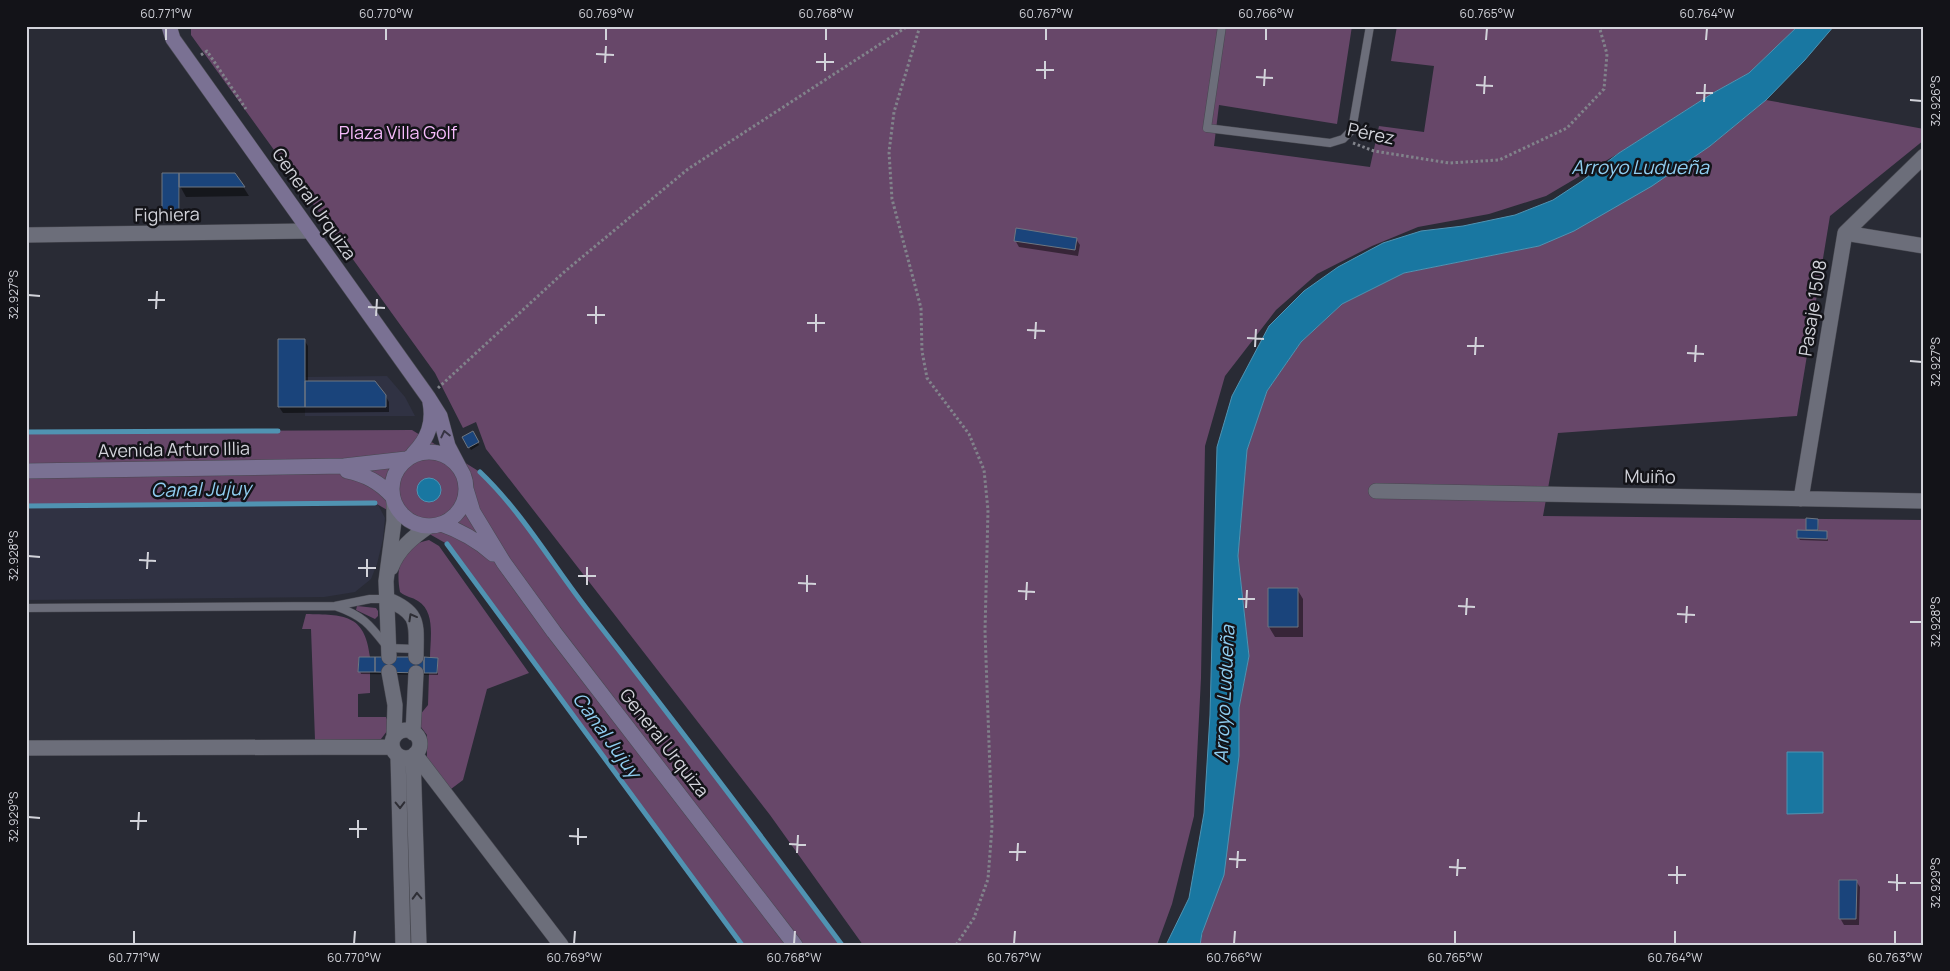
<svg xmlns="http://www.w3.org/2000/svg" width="1950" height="971" font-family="Manrope,sans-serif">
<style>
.built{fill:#303243}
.green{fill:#674769}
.water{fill:#1977a1;stroke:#5093b2}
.shadow{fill:#0007}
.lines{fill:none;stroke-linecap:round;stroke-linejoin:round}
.stream{stroke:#5093b2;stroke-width:5}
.building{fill:#1a447b;stroke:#6e7681}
.lane-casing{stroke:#484951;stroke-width:9}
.street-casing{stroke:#484951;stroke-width:16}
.secondary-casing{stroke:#484951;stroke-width:16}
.path{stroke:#81838b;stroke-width:3;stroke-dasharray:2.5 2.5;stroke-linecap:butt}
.lane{stroke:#6c6e7a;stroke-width:8}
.street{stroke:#6c6e7a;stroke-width:15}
.secondary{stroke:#7a7193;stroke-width:15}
.oneway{stroke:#373443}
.oneway2{stroke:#2e2e35}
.ticks{fill:none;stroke:#d2d3da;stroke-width:2}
.labels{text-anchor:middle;stroke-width:5;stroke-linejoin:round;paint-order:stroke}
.park-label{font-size:18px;fill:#f6bbfb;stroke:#131318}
.street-label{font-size:18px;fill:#d2d3da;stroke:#131318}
.water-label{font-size:19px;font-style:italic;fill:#90cef1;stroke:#131318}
.neatline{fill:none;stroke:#d2d3da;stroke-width:2}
.ticks-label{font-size:12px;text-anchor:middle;fill:#d2d3da}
</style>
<rect width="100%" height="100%" fill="#292b35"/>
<path class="built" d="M387,376L405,397L415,416H305V377Z
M373,495L385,518L383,539L377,564L371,579L355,592L324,597L26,600V500Z"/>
<path class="green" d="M191,26H1352L1337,124L1219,105L1214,146L1370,167L1379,126L1424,132L1434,66L1391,61L1397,26H1798L1749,73L1713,93L1619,153L1546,196L1489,214L1418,227L1372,246L1317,274L1276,310L1225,376L1205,446L1201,678L1194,816L1172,904L1157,945H863L770,815L486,449L476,422L463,428L435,373L191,35Z
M1766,100L1924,129V140L1830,216L1797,416L1558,433L1543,516L1924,520V945H1200L1239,756V708L1249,656L1238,556L1247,450L1267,391L1301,342L1342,304L1404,273L1539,246L1710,146Z
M412,430L480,472L502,493L587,610L737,802L842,945H742L447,544L375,503L26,506V432Z
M429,540L439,546L529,673L487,689L463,780L451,789L427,759V735L418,723L419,716L428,705L429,673H437L438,658H430C430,640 436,612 418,601C412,597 406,597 400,592C395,567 402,545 429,540Z
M357,606L376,608L378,611V616L375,619L356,610Z
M306,614C343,615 365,613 370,657H359L358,671L370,672V693L358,694V717H386L390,727L381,739L315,740L311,629H302Z"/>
<path class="water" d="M1798,26H1834L1804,61L1766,100L1710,146L1652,186L1574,231L1539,246L1404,273L1342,304L1301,342L1267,391L1247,450L1238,556L1249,656L1239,708V756L1224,875L1202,933L1200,945H1166L1189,898L1204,813L1210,715L1217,447L1232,396L1269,326L1304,291L1338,267L1383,243L1421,231L1463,226L1515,215L1553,200L1582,181L1619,153L1713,93L1749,73Z
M417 490a12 12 0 1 1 24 0a12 12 0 1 1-24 0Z
M1787,752H1823V813L1787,814Z"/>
<path class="shadow" d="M163,174H235L249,196L186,197L180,186V214H165L163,212Z
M1076,239L1080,245L1078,256L1019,247L1015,240Z
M304,340L308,346V383L385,395L389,402V412L283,413L279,407Z
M472,433L479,445L471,450L464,438Z
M1807,520H1818L1819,532H1826L1828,541L1800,540L1798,537L1807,531Z
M1297,589L1303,599V637H1275L1269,627Z
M437,659L438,675L361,674L360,671Z
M1856,881L1860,887L1859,925H1844L1840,918Z"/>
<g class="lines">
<path class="stream" d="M26,432L278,431
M480,472C523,513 553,566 590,613C675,722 759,833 842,945
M26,506L375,503
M447,544L742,945"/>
</g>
<path class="building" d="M162,173H179V212H162Z
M179,173H235L245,187H179Z
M1016,228L1077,238L1075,250L1014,241Z
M278,339H305V407H278Z
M305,381H375L386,395V407H305Z
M473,431L479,442L468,448L462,437Z
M1806,518L1818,519V530H1806Z
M1797,530L1827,531V539L1797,538Z
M1268,588H1298V627H1268Z
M359,657H375V672H358Z
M375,657H424V673L375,672Z
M424,657L438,658L437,673H424Z
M1839,880H1857L1856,919H1839Z"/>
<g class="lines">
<defs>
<path id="lane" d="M1222,26L1207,128L1330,143L1343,139L1352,130L1370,26
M335,606C364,616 370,625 388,648L416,649
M26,608L335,606L370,599H386"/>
<path id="street" d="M1845,233L1924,246
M26,235L309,231
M1376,491L1924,501
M1801,499L1845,233L1924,156
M391,568C398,549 413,537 429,526
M386,599C421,613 416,624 416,657
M389,657L386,581L394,521V503
M389,672L395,705L394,736
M392 744a14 14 0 1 1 28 0a14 14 0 1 1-28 0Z
M413,733L416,673
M26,748L392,747
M415,754L561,945
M398,756L403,945
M413,756L419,945"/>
<path id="secondary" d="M169,26L173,39L428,397L440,416L448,446L459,467
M392 489a37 37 0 1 1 74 0a37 37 0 1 1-74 0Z
M413,454C428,439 434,423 430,402
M26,471L344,466L406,459
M347,471C366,475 379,482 392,496
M466,489L473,512L504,563L554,632L795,945
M441,524C461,531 477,540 493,554"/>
</defs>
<use href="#lane" class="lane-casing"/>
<use href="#street" class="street-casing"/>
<use href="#secondary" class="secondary-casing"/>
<path class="path" d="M920,26L894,112L889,152L892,199L921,308L922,351L927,378L969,434L984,470L988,510L985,631L992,827L988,879L974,918L956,945
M201,55L207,51L246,109
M1353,143L1374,151L1449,163L1499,160L1567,128L1604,89L1607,54L1599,26
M438,388L563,273L688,169L908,26"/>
<use href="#lane" class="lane"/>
<use href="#street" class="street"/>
<use href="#secondary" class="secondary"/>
</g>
<defs><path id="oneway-chevron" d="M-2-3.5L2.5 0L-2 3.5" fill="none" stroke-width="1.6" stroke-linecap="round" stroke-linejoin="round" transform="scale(1.25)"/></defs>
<use class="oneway" href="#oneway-chevron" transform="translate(445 434) rotate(-103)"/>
<g class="oneway2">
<use href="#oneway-chevron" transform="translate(412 617) rotate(-119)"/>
<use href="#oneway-chevron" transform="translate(400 805) rotate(89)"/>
<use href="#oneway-chevron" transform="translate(417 896) rotate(-92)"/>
</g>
<path class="ticks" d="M166,40V28M386,40V28M606,40V28M826,40V28M1046,40V28M1266,40V28M1486,40L1487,28M1706,40L1707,28M596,54L614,55M816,62H834M605,63L606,46M1036,70H1054M825,71V53M1256,77L1273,78M1045,79V61M1476,85L1493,86M1264,86L1265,69M1696,93H1713M1484,94L1485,76M1910,100L1922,101M1704,102L1705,84M28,295L40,296M148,300H165M368,307L385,308M156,309L157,291M587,315H605M376,316L377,299M807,323H825M596,324V306M1027,330L1045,331M816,332V314M1247,338L1264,339M1035,339L1036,322M1467,346H1484M1255,347L1256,329M1687,353L1704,354M1475,355L1476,337M1910,361L1922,362M1695,362L1696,345M28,556L40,557M139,560L156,561M358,568H376M147,569L148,552M578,576H596M367,577V559M798,583L816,584M587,585V567M1018,591L1035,592M807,592V575M1238,599H1255M1026,600L1027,582M1458,606L1475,607M1246,608L1247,590M1677,614L1695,615M1466,615L1467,598M1910,622H1922M1686,623L1687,606M28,817L40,818M130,821H147M349,829H367M138,830L139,812M569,836L587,837M358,838V820M789,844L806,845M578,845V828M1009,852H1026M797,853L798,835M1229,859L1246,860M1017,861L1018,843M1449,867L1466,868M1237,868L1238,851M1668,875H1686M1457,876L1458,859M1888,882L1906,883M1910,883H1922M1677,884V866M1897,891V874M134,944V931M354,944L355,931M574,944L575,931M794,944L795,931M1014,944L1015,931M1234,944L1235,931M1455,944V931M1675,944V931M1895,944V931"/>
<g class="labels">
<g class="park-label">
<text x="398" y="139">Plaza Villa Golf</text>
</g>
<g class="street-label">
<text transform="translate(1371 134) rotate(12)" y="6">Pérez</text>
<text transform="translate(314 204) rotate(55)" y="6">General Urquiza</text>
<text transform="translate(167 215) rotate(-1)" y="6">Fighiera</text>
<text transform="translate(1813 308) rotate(-81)" y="6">Pasaje 1508</text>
<text transform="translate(174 450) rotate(-1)" y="6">Avenida Arturo Illia</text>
<text transform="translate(1650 477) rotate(1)" y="6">Muiño</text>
<text transform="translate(664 743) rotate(52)" y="6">General Urquiza</text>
</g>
<g class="water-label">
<text x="1640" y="174">Arroyo Ludueña</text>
<text transform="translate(201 489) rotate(-1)" y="7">Canal Jujuy</text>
<text transform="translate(1224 694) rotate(-87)" y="7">Arroyo Ludueña</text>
<text transform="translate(607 735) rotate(54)" y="7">Canal Jujuy</text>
</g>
</g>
<rect width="1950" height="971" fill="none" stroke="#131318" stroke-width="55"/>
<rect x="28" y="28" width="1894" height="916" class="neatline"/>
<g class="ticks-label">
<text x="166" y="18">60.771°W</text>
<text x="386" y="18">60.770°W</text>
<text x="606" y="18">60.769°W</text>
<text x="826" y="18">60.768°W</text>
<text x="1046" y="18">60.767°W</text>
<text x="1266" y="18">60.766°W</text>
<text x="1487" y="18">60.765°W</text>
<text x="1707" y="18">60.764°W</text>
<text transform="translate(1936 101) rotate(-90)" y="4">32.926°S</text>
<text transform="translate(14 295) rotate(-90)" y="4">32.927°S</text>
<text transform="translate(1936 362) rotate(-90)" y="4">32.927°S</text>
<text transform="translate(14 556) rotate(-90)" y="4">32.928°S</text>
<text transform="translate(1936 622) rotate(-90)" y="4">32.928°S</text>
<text transform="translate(14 817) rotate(-90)" y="4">32.929°S</text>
<text transform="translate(1936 883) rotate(-90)" y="4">32.929°S</text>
<text x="134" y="962">60.771°W</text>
<text x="354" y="962">60.770°W</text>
<text x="574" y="962">60.769°W</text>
<text x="794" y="962">60.768°W</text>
<text x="1014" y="962">60.767°W</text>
<text x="1234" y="962">60.766°W</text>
<text x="1455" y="962">60.765°W</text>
<text x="1675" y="962">60.764°W</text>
<text x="1895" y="962">60.763°W</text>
</g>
</svg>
